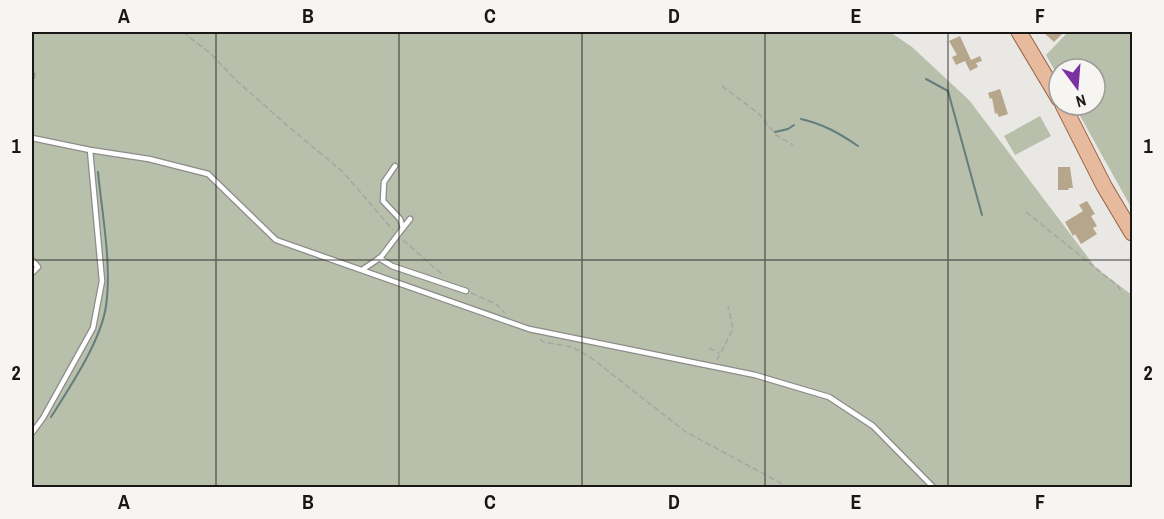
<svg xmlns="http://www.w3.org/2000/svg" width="1164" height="519" font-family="'Archivo Narrow',sans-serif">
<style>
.green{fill:#b8bfab}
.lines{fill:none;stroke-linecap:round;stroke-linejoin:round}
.stream{stroke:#647e7e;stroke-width:2}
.building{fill:#b6a68b}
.service-casing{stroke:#8e8c8a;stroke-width:7}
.primary-casing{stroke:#946244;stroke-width:17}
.path{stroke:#a7a6a3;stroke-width:1.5;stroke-dasharray:6 3;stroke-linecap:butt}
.service{stroke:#fff;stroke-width:4.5}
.primary{stroke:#e7b99d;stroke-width:15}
.grid{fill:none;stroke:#181716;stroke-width:1.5;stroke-opacity:0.55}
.neatline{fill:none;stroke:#181716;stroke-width:2}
.grid-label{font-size:20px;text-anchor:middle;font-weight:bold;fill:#181716}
</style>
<rect width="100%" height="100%" fill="#eae8e5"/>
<path class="green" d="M32,32H890L912,47L969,100L1096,268L1132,295V487H32Z
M1068,32H1132V209L1074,105H1095V69H1059V78L1046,55Z
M1040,116L1051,136L1015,155L1004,136Z"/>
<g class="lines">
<path class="stream" d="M926,79L948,91L982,215
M801,119C823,124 839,133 858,146
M775,132L788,129L794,125
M51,417C70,387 101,341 106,306C112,264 102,214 98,172"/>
</g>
<path class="building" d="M1043,32H1059L1062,34L1054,42Z
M960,36L971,60L980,56L982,61L976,63L978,67L970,71L965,61L956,65L952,57L957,55L949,41Z
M1000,89L1008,114L999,117L997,113L995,114L992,98L990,99L988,93Z
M1058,167H1070L1073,188H1069L1068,190H1058Z
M1087,201L1095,214L1091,216L1097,226L1093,228L1097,234L1081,244L1075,234L1073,236L1065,222L1083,211L1079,205Z"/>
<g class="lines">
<defs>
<path id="service" d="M32,75V76
M32,138L90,150L149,159L208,174L276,240L529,329L755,375L829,397L873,426L934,488
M403,228L410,219
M379,258L392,266L466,291
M32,260L38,267L32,273
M362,270L381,257L403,228L400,219L383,201L384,182L395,166
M32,433L43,418L93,328L102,281L90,150"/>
<path id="primary" d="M1019,32L1059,99
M1063,105L1104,186L1132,233"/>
</defs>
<use href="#service" class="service-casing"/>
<use href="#primary" class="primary-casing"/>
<path class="path" d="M183,32L211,54L239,83L289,127L343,172L393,230
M526,32H529
M722,86L758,113L776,135L793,145
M1026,212L1118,286L1122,294
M403,240L444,276
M471,293L496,304L505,313
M540,339L543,342L572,347L590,357L686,432L790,488
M709,348L719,353
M717,360L733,329L728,306"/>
<use href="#service" class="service"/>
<use href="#primary" class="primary"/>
</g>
<path class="grid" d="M216,32V488M399,32V488M582,32V488M765,32V488M948,32V488M32,260H1132"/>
<rect width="1164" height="519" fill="none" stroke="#f7f5f2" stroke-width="66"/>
<g transform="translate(1077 87) rotate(164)"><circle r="28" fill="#f7f5f2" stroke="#9e9c9a" stroke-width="1.5"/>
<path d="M0-4.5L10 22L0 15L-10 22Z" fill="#7c31a3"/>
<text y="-9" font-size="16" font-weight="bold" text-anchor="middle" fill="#181716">N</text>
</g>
<rect x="33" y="33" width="1098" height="453" class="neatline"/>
<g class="grid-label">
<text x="124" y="23">A</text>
<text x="308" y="23">B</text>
<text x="490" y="23">C</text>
<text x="674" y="23">D</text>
<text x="856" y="23">E</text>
<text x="1040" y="23">F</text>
<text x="16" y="153">1</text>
<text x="1148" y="153">1</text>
<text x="16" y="380">2</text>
<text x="1148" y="380">2</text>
<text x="124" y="509">A</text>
<text x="308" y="509">B</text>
<text x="490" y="509">C</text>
<text x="674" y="509">D</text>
<text x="856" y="509">E</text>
<text x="1040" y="509">F</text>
</g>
</svg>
